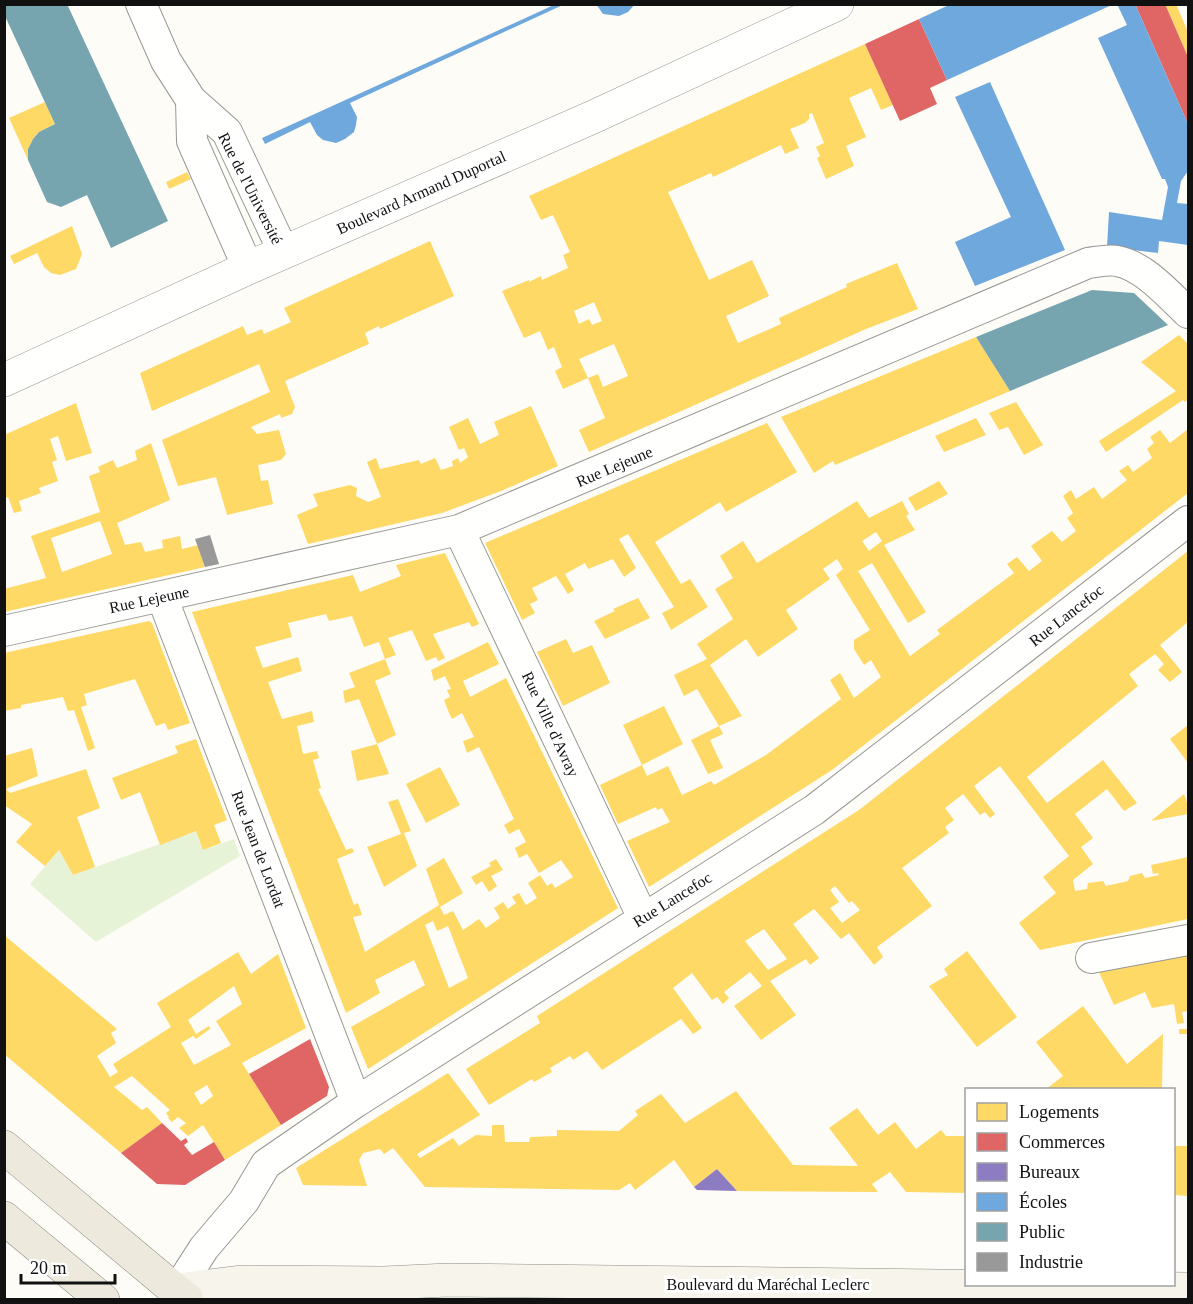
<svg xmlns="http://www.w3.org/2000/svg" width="1193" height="1304" font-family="Georgia,serif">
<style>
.green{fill:#e7f3d7}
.homes{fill:#ffd966;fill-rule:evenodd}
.shops{fill:#e06666}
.offices{fill:#8e7cc3}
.schools{fill:#6fa8dc}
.public{fill:#76a5af}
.industry{fill:#999}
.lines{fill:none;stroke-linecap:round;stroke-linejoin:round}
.minor-casing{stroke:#979795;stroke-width:32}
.tertiary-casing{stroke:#979795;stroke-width:34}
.secondary-casing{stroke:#8e8d8b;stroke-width:34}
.primary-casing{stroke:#858482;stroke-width:34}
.minor{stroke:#fffffe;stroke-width:30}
.tertiary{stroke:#fffffe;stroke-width:33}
.secondary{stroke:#f6f4eb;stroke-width:33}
.primary{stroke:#ede9dc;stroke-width:33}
.labels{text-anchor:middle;stroke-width:6;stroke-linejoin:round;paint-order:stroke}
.street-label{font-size:16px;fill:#111;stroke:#fff}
</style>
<rect width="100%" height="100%" fill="#fdfcf7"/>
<path class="green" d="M196,831L203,850L234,839L240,856L96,942L30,884L59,850L73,875Z"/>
<path class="homes" d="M1165,4H1176L1188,32V57Z
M865,44L893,105L881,110L871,88L849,98L866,137L846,146L854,166L826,179L817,158L820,156L816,147L824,143L812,113L809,114V119L805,123L790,129L799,148L785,154L781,145L713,177L711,173L668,192L709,280L752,260L769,296L726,316L738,343L781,324L779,318L847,287L846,284L897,263L918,309L866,329L589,452L579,430L605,418L588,378L598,374L603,387L628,376L614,344L579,359L588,378L563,389L555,371L562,367L554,347L548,350L540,331L524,338L502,291L529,280V282L541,276L542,280L568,268L563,255L570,252L553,215L541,220L529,196ZM594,302L602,321L592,325L589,319L579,324L574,311Z
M45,102L55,124L39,132L33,139L28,149V160L9,118Z
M187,172L191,179L169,189L166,182Z
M72,226L82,254L76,269L60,275L51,273L44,267L37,253L14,264L10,256Z
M430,241L454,296L380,329L379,326L365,333L369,344L285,381L295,407L292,414L281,418L280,414L251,427L257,434L279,430L286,454L281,460L258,465L261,481L268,480L273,504L227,515L216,477L178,486L162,440L270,392L259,364L152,411L140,373L243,326L247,335L262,329L264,334L291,322L284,308Z
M1179,335L1188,344V399L1185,402L1183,400L1106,452L1099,441L1176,391L1141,362Z
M976,337L1010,391L835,465L833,461L814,473L781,417Z
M1016,402L1043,445L1024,455L1008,427L999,430L989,413Z
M76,403L92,453L66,461L58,436L50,439L57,460L52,462L58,481L39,488L41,493L19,501L22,511L14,513L8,497L4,499V435Z
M531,406L558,466L501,491L442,513L308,544L297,515L318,506L313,494L350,485L357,488L356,496L368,502L381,497L367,462L376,458L380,469L419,460L421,464L435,458L441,470L453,466L452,461L458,458L460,463L468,457L464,448L459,450L449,427L468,418L480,444L499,435L494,422Z
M976,418L986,435L944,452L935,436Z
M767,423L797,472L726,512L720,502L655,542L681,584L690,579L708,607L671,630L662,613L674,607L628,534L619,539L636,568L624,577L613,559L588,569L585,563L565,574L574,590L568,594L556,576L532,588L538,600L530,604L535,613L522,620L485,543Z
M1188,429V493L832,770L649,887L627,841L670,822L662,808L657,810L656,807L618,824L600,785L642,765L647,776L668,766L682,795L711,781L714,785L766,755L841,699L830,680L840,673L854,698L881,677L871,660L864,665L854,649V640L870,630L836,575L843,569L837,559L823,569L830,579L786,610L798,629L758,657L746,639L710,665L742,716L719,726L697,689L684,696L674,675L707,659L697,644L733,619L715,589L733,578L720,556L743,541L757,563L857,501L869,518L902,501L909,514L906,516L915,530L884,545L926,612L908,623L872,563L858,571L910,656L940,634L937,630L1014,573L1007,564L1017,557L1029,571L1042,561L1031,546L1052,531L1062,542L1076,531L1067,518L1073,513L1063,496L1071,490L1076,499L1094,487L1102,499L1127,480L1119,471L1128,465L1133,472L1152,458L1147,449L1154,443L1150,437L1160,430L1170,443ZM876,532L882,541L869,551L862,541Z
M151,443L170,500L117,523L125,545L141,542L145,552L163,548L162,540L180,536L182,549L198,545L205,567L4,612V589L46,578L31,536L100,512L89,476L100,472L98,467L113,460L117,468L137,460L135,451ZM100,521L112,554L62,572L51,538Z
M939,481L948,494L916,511L908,498Z
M1188,551V622L1160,645L1182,672L1170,682L1158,670L1164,664L1155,654L1129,674L1138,686L1027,777L1047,803L1103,760L1137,803L1124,811L1107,789L1075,814L1093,838L1081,847L1093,864L1073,880L1075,891L1087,889L1088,883L1103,881L1106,886L1128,881L1130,876L1142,873L1145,878L1159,875L1158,873L1153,874L1151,865L1188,857V919L1040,950L1019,923L1056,893L1043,877L1069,856L1000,766L974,786L995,814L990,818L985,812L980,815L963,794L945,808L954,820L945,827L949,833L902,868L932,906L877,947L883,957L874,965L849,933L841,939L814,909L793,924L819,958L810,965L806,959L770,981L796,1015L761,1040L734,1006L762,986L750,972L724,992L729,998L723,1004L717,997L712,1000L692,973L673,988L702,1028L693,1034L681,1019L602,1070L587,1051L573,1060L570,1056L550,1068L552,1072L534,1082L532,1079L489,1105L466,1069L540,1023L537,1016L859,810ZM835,886L849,903L852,901L860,910L842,923L830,908L839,902L830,890ZM764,929L787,959L768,970L745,941Z
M445,553L479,624L472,627L469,622L433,634L445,658L438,661L436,657L426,661L412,630L388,638L396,655L385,659L379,642L364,647L352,616L329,621L326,614L288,623L292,637L255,647L263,668L298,657L302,671L268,682L282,719L312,711L314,722L297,726L303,754L317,751L319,758L313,760L321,788L318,789L346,850L352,848L354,852L337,859L354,905L358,903L362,915L353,917L365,952L439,905L426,869L444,858L463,893L440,907L444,915L453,911L463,930L479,919L486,928L500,918L494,908L503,902L508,909L516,903L512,897L519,893L526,905L537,898L528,883L540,875L547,886L552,883L555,888L573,877L561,860L539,873L527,854L519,858L515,848L526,842L519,829L509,834L504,825L514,819L479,747L467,753L463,741L474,737L462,713L452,719L449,713L444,700L450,697L447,690L451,689L445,676L434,681L431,670L488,642L499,664L463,681L470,697L506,678L618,908L368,1069L351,1027L425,985L414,960L375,980L380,993L346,1013L192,612L353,575L360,592L401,576L396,565ZM433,921L437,931L448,926L468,978L449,988L425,925Z
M638,598L650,618L605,639L594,621L615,611L613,609Z
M149,621L152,623L190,723L168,730L165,723L156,726L135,679L84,694L87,705L81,707L95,748L88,751L74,710L68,711L63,697L21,705V708L4,711V653Z
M566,639L573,653L592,645L610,683L563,706L537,652Z
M385,659L391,674L375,681L396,735L377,744L389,774L357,781L351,751L377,744L359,699L345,703L343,691L355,687L349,673Z
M664,706L683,744L642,765L623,725Z
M1188,725V763L1170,739Z
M719,726L723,734L710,740L723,768L708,774L691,740Z
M196,739L227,820L214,825L221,843L203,850L196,831L160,845L140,792L121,800L112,778L178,753L175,746Z
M32,748L38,776L6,789L10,793L86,769L100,808L77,817L95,867L73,875L59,850L45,866L16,842L32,824L4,805V756Z
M440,767L460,805L426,823L406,784Z
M1184,794L1188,805V814L1151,821Z
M398,799L411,831L404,833L417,866L384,887L367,847L401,834L388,802Z
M496,859L503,870L491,876L497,886L489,892L482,881L476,885L471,877L491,866L489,863Z
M4,935L117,1029L111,1033L116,1043L97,1056L110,1077L118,1072L113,1064L171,1027L157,1003L238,952L251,974L278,954L306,1028L242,1063L281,1125L225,1160L203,1125L188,1136L179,1128L186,1123L178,1117L172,1122L168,1118L169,1117L166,1113L170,1110L132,1076L114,1087L142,1110L147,1107L162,1123L121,1153L4,1054ZM234,986L242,1004L216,1021L231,1045L194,1065L181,1043L193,1036L196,1039L210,1029L209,1026L196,1034L188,1020ZM207,1085L213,1096L201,1105L194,1093Z
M967,951L1017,1017L977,1047L929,986L948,975L944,969Z
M1188,952V1001H1187L1188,1011L1182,1012L1184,1023L1177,1024L1174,1004L1152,1008L1145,992L1114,1005L1098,970Z
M1083,1006L1127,1064L1163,1034L1162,1089H1046L1063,1076L1036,1042Z
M1179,1029H1188V1034H1179Z
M448,1073L480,1115L417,1154L420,1158L453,1138L459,1146L476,1135L492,1136V1125H504L505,1142H529L530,1137L557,1136V1130L619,1131L638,1115L635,1111L661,1094L685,1123L736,1091L793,1165L858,1166L829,1128L857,1108L878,1135L895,1122L916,1149L941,1130L946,1136H966V1193L906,1192L890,1172L872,1184L878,1192L737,1191L717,1169L694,1187L674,1160L635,1190L630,1183L619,1190L425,1187L393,1148L384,1154L380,1149L363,1153L359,1160L367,1186L303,1185L296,1168Z
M1174,1146H1188V1196L1174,1195Z"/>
<path class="shops" d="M1135,4H1165L1188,57V124Z
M919,19L947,80L930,88L937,104L900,121L865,44Z
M310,1039L329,1087L327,1096L281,1125L249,1074Z
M162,1123L181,1141L186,1138L188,1142L184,1145L192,1155L214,1142L225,1160L185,1185L157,1184L121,1153Z"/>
<path class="offices" d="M717,1169L737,1191L697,1190L694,1187Z"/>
<path class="schools" d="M556,4H565L350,103L357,117L356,125L354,132L345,139L336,143L323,140L317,135L310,122L265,144L262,138Z
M596,4H635L628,12L619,16L603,14Z
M951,4H1114L947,80L919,19Z
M1117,4H1135L1188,124V171L1181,181L1177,203L1188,204V245L1159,241L1158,253L1107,247L1109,212L1162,220L1168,187L1165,179H1162L1098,38L1127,25Z
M990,82L1065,250L975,286L955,242L1011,217L955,97Z"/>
<path class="public" d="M4,4H67L168,221L111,248L87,195L61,207L47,202L28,160V149L33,139L39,132L55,124L4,14Z
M1092,290L1134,293L1168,325L1010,391L976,337Z"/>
<path class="industry" d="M210,535L219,564L205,567L195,539Z"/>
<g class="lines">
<defs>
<path id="minor" d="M141,4L166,61L191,100L227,132L284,253
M191,100L192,141L248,268
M459,530L643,918
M162,597L356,1102
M4,631L459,530L1088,263C1097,262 1108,259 1117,261C1144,266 1168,294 1188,313
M1091,958L1188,940
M177,1290L204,1248L244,1201L266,1164L356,1102L814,810L1188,521"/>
<path id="tertiary" d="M4,380L248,268L593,117L837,4"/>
<path id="secondary" d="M175,1300L177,1290L241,1282L384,1283L448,1280L1188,1289"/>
<path id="primary" d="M4,1147L187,1300
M4,1218L103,1300"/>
</defs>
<use href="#minor" class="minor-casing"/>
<use href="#tertiary" class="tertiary-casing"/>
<use href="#secondary" class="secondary-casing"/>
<use href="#primary" class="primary-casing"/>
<use href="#minor" class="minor"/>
<use href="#tertiary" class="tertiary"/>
<use href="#secondary" class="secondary"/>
<use href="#primary" class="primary"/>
</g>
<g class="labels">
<g class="street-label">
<text transform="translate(251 188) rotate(63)" y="6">Rue de l'Université</text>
<text transform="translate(421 192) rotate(-24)" y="6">Boulevard Armand Duportal</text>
<text transform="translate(614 466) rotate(-23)" y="6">Rue Lejeune</text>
<text transform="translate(149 599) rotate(-12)" y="6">Rue Lejeune</text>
<text transform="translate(1066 615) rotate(-38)" y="6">Rue Lancefoc</text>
<text transform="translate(551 724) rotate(65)" y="6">Rue Ville d'Avray</text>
<text transform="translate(259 849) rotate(69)" y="6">Rue Jean de Lordat</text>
<text transform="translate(672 899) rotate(-32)" y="6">Rue Lancefoc</text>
<text x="768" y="1290">Boulevard du Maréchal Leclerc</text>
</g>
</g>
<rect width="1193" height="1304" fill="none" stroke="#111111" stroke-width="12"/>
<rect x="965" y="1088" width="210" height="198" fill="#ffffff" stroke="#a0a0a0" stroke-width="1.5"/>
<rect x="977" y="1103" width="30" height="18" fill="#ffd966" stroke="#a0a0a0" stroke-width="1.5"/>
<text x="1019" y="1118" font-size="18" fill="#111111">Logements</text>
<rect x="977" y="1133" width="30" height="18" fill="#e06666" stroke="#a0a0a0" stroke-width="1.5"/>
<text x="1019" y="1148" font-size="18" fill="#111111">Commerces</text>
<rect x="977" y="1163" width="30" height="18" fill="#8e7cc3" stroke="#a0a0a0" stroke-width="1.5"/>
<text x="1019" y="1178" font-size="18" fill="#111111">Bureaux</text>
<rect x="977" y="1193" width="30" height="18" fill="#6fa8dc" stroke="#a0a0a0" stroke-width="1.5"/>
<text x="1019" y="1208" font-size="18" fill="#111111">Écoles</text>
<rect x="977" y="1223" width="30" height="18" fill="#76a5af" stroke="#a0a0a0" stroke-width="1.5"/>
<text x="1019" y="1238" font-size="18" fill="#111111">Public</text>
<rect x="977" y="1253" width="30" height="18" fill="#999999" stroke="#a0a0a0" stroke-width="1.5"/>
<text x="1019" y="1268" font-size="18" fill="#111111">Industrie</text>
<path d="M21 1274v9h94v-9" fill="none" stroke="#111111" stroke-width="3"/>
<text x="30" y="1274" font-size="18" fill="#111111" stroke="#ffffff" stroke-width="4.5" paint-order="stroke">20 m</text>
</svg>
